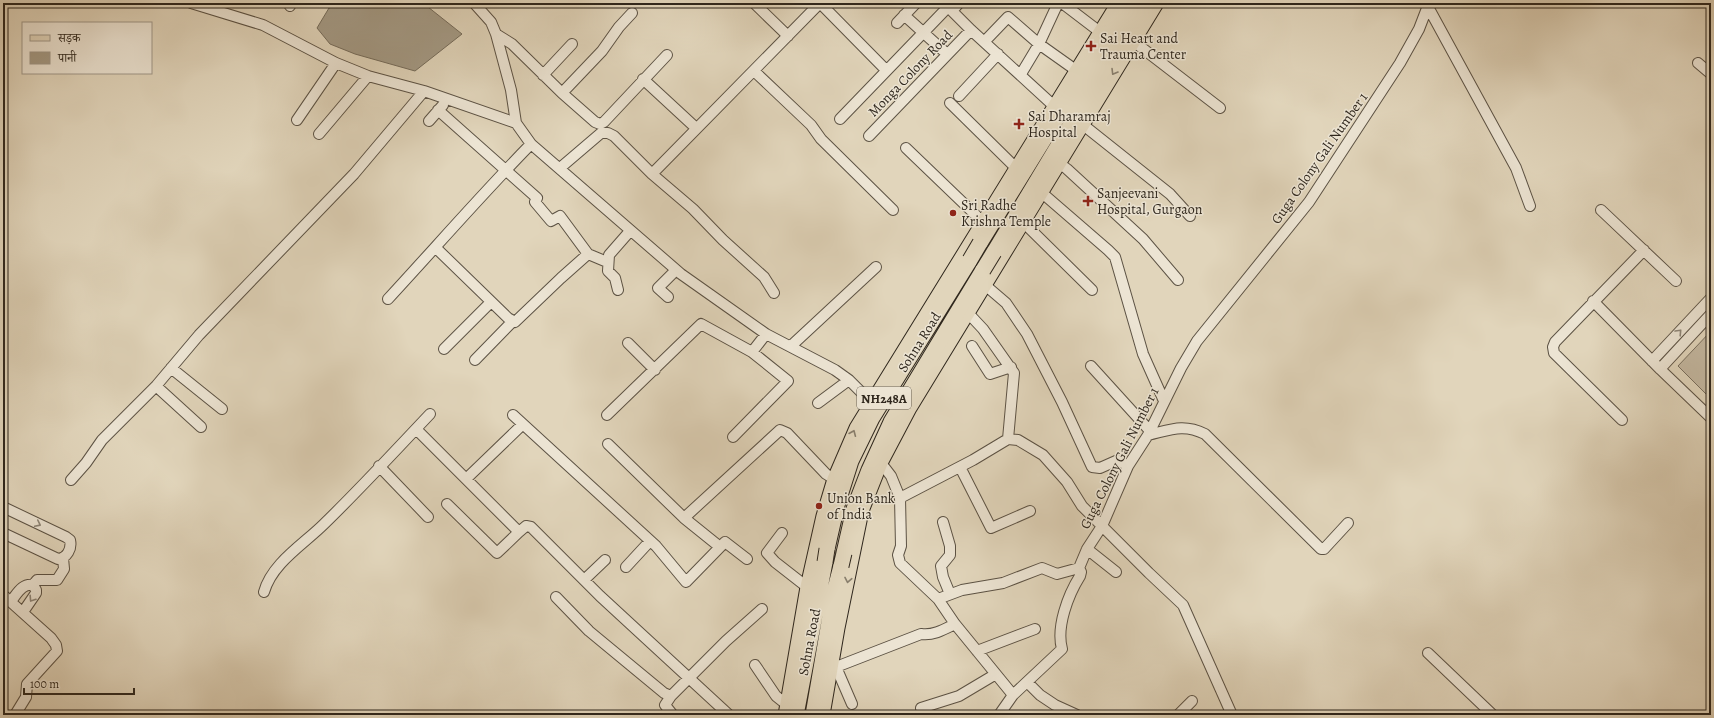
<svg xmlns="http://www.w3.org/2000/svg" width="1714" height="718" font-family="Alegreya,'Noto Serif Devanagari',serif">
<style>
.green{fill:#c3b7a0;stroke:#796f5e}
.water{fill:#a49a85;stroke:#756c5b}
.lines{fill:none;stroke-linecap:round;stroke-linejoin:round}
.minor-casing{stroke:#5c5244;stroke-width:12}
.major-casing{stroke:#2f271d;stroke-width:15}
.highway-casing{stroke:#2f271d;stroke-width:17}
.minor{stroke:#ece4d3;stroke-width:10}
.major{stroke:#e1d5bb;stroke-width:13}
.highway{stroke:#e1d5bb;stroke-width:15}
.highway-bridge-casing{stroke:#2f271d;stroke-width:17;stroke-linecap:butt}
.highway-bridge{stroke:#e1d5bb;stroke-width:15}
.oneway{stroke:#887e6c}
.oneway2{stroke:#8e8678}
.poi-dot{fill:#8f2418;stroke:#ece4d3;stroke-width:1.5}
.labels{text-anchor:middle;stroke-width:3;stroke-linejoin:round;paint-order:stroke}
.shield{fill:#ece4d3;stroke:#686054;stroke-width:1}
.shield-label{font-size:13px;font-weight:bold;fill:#2f271d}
.poi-label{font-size:14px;fill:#2f271d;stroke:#ece4d3;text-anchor:start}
.street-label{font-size:14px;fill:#2f271d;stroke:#ece4d3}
</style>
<rect width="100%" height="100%" fill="#e1d5bb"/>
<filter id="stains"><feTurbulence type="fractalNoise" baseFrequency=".005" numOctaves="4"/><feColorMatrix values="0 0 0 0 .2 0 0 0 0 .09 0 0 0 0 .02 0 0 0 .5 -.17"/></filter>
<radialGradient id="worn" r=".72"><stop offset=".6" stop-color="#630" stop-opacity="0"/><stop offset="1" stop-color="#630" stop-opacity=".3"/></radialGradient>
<path class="green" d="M1711,331V399L1678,366Z"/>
<path class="water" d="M339,3H423L462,34L415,71L355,54L330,44L317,28L329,8Z"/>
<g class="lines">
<defs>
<path id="minor" d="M191,3L263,25L336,63L368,76L424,91L516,123
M288,3L290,6
M474,3L491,22L496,34L511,90L516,123L531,144L681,274L766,334L835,370L849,380L871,402
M754,3L788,36
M1062,3L1100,32
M945,4L971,30L1054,106
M1427,5L1516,168L1530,206
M952,11L959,3
M904,15L947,54
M897,23L916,3
M496,34L512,44L562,93L595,122L600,124L604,122L667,55
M1133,41L1220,108
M984,42L1008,17L1039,44L1077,71
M1698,63L1711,74
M754,71L811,125L821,139L893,210
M1021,74L1039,44L1058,3
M543,75L572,44
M643,79L696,128
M562,93L602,51L619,27L632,13
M959,96L998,54
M950,103L1016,168
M840,119L948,7
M297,120L336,63
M429,121L443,105
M1082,124L1170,194L1190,216
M319,134L368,76
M869,136L971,30
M906,148L983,222
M1059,163L1067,169L1143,239L1178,280
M560,168L601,133H608L614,136L652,174L693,209L723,240L764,277L774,293
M652,174L820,3L886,70
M1041,192L1108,250L1115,257L1143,354L1164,401
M1601,210L1676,281
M1023,222L1092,290
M436,248L508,318L515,322L561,278L588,254L560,216L551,221L535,202L537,198L438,110
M588,254L607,262
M985,285L1006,303L1027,334L1062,402L1092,467L1100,468L1118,460L1128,466
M618,290L615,278L608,271L609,255L630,231
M668,297L658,288L676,270
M388,299C436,247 482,194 531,144
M1593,301L1660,369L1711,418
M968,313L983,329L1014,373L1008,439
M628,343L655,370
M791,346L876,267
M972,346L990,374L1011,367
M444,349L491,302
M752,352L766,334
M475,360L513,321
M1652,361L1711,298
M1091,366L1150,431
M171,368L222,409
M1660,369L1711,314
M156,386L201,427
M818,403L849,380
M513,415L656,546L686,582L725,542L747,559
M607,415L701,324L752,352L788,381L733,437
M1622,420L1554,353L1553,347L1555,342L1644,250
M416,429L519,532L526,526L531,527L600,596L729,715
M1148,435C1170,430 1183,423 1205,434L1321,549H1324L1348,523
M608,444L684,518L720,547
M881,463L891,476L900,498L901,546L898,555L900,563L938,599L955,624L1013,695
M379,466L428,517
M960,467L991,528L1030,511
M466,479L522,425
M71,480L86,463L102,440L156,386L199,335L354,174L424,91
M900,498L973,460L1008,439L1018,440L1043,455L1067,482L1082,506L1149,573L1183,605L1232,715
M447,504L497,553L519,532
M3,507L66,537L70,540C72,549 67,558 58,559L3,533
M684,518L780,430L787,433L826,474L834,479
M943,522L950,546V555L941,566L943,577L950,594
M782,533L767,553L775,562L807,587
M1087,549L1116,572
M626,567L650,541
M584,580L605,560
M264,592C272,563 304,544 324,524C360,489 395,451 430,414
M3,595L51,638L56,645L57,651L27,684L26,697L15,715
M556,597L589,631L664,693L671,696
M938,599L962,590L1003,583L1042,568L1057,574L1079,568
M11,601C17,594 22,583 33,585L37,580H57L64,569L63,558
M23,612L36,593V590L33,585
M977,651L1035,629
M1428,653L1493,715
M755,665L776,696L786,704
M831,666L836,667L921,634C933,636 945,629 955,624
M836,667L852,704
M1027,682L1040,695L1055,705L1077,715
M921,708L959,696L996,674
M673,715L665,705L671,696L726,641L762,609
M999,715L1013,695L1062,649C1056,627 1068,595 1080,576L1081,572L1079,568L1087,549L1102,526L1128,466L1148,435L1181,368L1197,341L1309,202L1400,63L1419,29L1429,3
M1178,715L1192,701"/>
<path id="major" d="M785,715L807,587L823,516L834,479L856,428L1118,3
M823,715L838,628L862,511L881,463L910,408L1157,3"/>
<path id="highway" d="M980,243L1128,3
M994,252L1144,3
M827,549L837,505L851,461L872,418L970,260
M844,553L854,509L869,470L891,422L983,270
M796,715L825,562
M813,715L834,593L841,566"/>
</defs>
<use href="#minor" class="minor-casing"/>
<use href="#major" class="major-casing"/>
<use href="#highway" class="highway-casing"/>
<use href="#minor" class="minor"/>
<use href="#major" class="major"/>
<use href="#highway" class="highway"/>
<defs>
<path id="highway-bridge" d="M970,260L980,243
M983,270L994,252
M825,562L827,549
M841,566L844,553"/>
</defs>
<use href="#highway-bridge" class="highway-bridge-casing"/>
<use href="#highway-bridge" class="highway-bridge"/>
</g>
<defs><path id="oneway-chevron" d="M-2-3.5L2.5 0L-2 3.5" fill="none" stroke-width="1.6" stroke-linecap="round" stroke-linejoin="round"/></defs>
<g class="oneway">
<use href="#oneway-chevron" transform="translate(1114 72) rotate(121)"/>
<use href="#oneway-chevron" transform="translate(853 433) rotate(-67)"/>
<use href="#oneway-chevron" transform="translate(848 580) rotate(101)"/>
</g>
<g class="oneway2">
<use href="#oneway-chevron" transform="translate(1679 332) rotate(-47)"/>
<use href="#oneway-chevron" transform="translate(38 524) rotate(26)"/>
<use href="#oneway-chevron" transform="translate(32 599) rotate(123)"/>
</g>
<g class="poi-dot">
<path d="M1089 40h4v4h4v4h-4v4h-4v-4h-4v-4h4z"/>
<path d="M1017 118h4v4h4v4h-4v4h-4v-4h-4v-4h4z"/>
<path d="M1086 195h4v4h4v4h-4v4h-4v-4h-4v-4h4z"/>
<circle cx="953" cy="213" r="4"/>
<circle cx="819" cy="506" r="4"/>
</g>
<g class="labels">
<rect class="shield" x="857" y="387" width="54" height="22" rx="3"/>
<g class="shield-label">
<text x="884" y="403">NH248A</text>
</g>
<g class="poi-label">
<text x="1100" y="43">Sai Heart and<tspan x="1100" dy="16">Trauma Center</tspan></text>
<text x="1028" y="121">Sai Dharamraj<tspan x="1028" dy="16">Hospital</tspan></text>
<text x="1097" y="198">Sanjeevani<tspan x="1097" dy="16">Hospital, Gurgaon</tspan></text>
<text x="961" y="210">Sri Radhe<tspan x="961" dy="16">Krishna Temple</tspan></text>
<text x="827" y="503">Union Bank<tspan x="827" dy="16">of India</tspan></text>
</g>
<g class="street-label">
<text transform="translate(910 73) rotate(-46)" y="5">Monga Colony Road</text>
<text transform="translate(1319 158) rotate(-55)" y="5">Guga Colony Gali Number 1</text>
<text transform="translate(919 342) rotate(-58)" y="5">Sohna Road</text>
<text transform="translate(1119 458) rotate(-63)" y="5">Guga Colony Gali Number 1</text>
<text transform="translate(809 642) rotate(-79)" y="5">Sohna Road</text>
</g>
</g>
<rect width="1714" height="718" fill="none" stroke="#e1d5bb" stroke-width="16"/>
<rect x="4" y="4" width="1706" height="710" fill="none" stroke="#2f271d" stroke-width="2"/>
<rect x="8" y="8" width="1698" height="702" fill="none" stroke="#2f271d"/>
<rect x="22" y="22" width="130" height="52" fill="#ece4d3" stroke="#a0988a"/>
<rect x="30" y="35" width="20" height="6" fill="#e1d5bb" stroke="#a0988a"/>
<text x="58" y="42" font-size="12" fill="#2f271d">सड़क</text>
<rect x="30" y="52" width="20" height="12" fill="#a49a85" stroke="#a0988a"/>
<text x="58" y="62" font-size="12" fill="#2f271d">पानी</text>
<path d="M24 688v6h110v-6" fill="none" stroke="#2f271d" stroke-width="2"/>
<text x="30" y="688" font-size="12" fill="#2f271d" stroke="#ece4d3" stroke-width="3" paint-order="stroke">100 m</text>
<rect width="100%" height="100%" filter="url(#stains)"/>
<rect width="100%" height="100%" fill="url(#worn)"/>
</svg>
